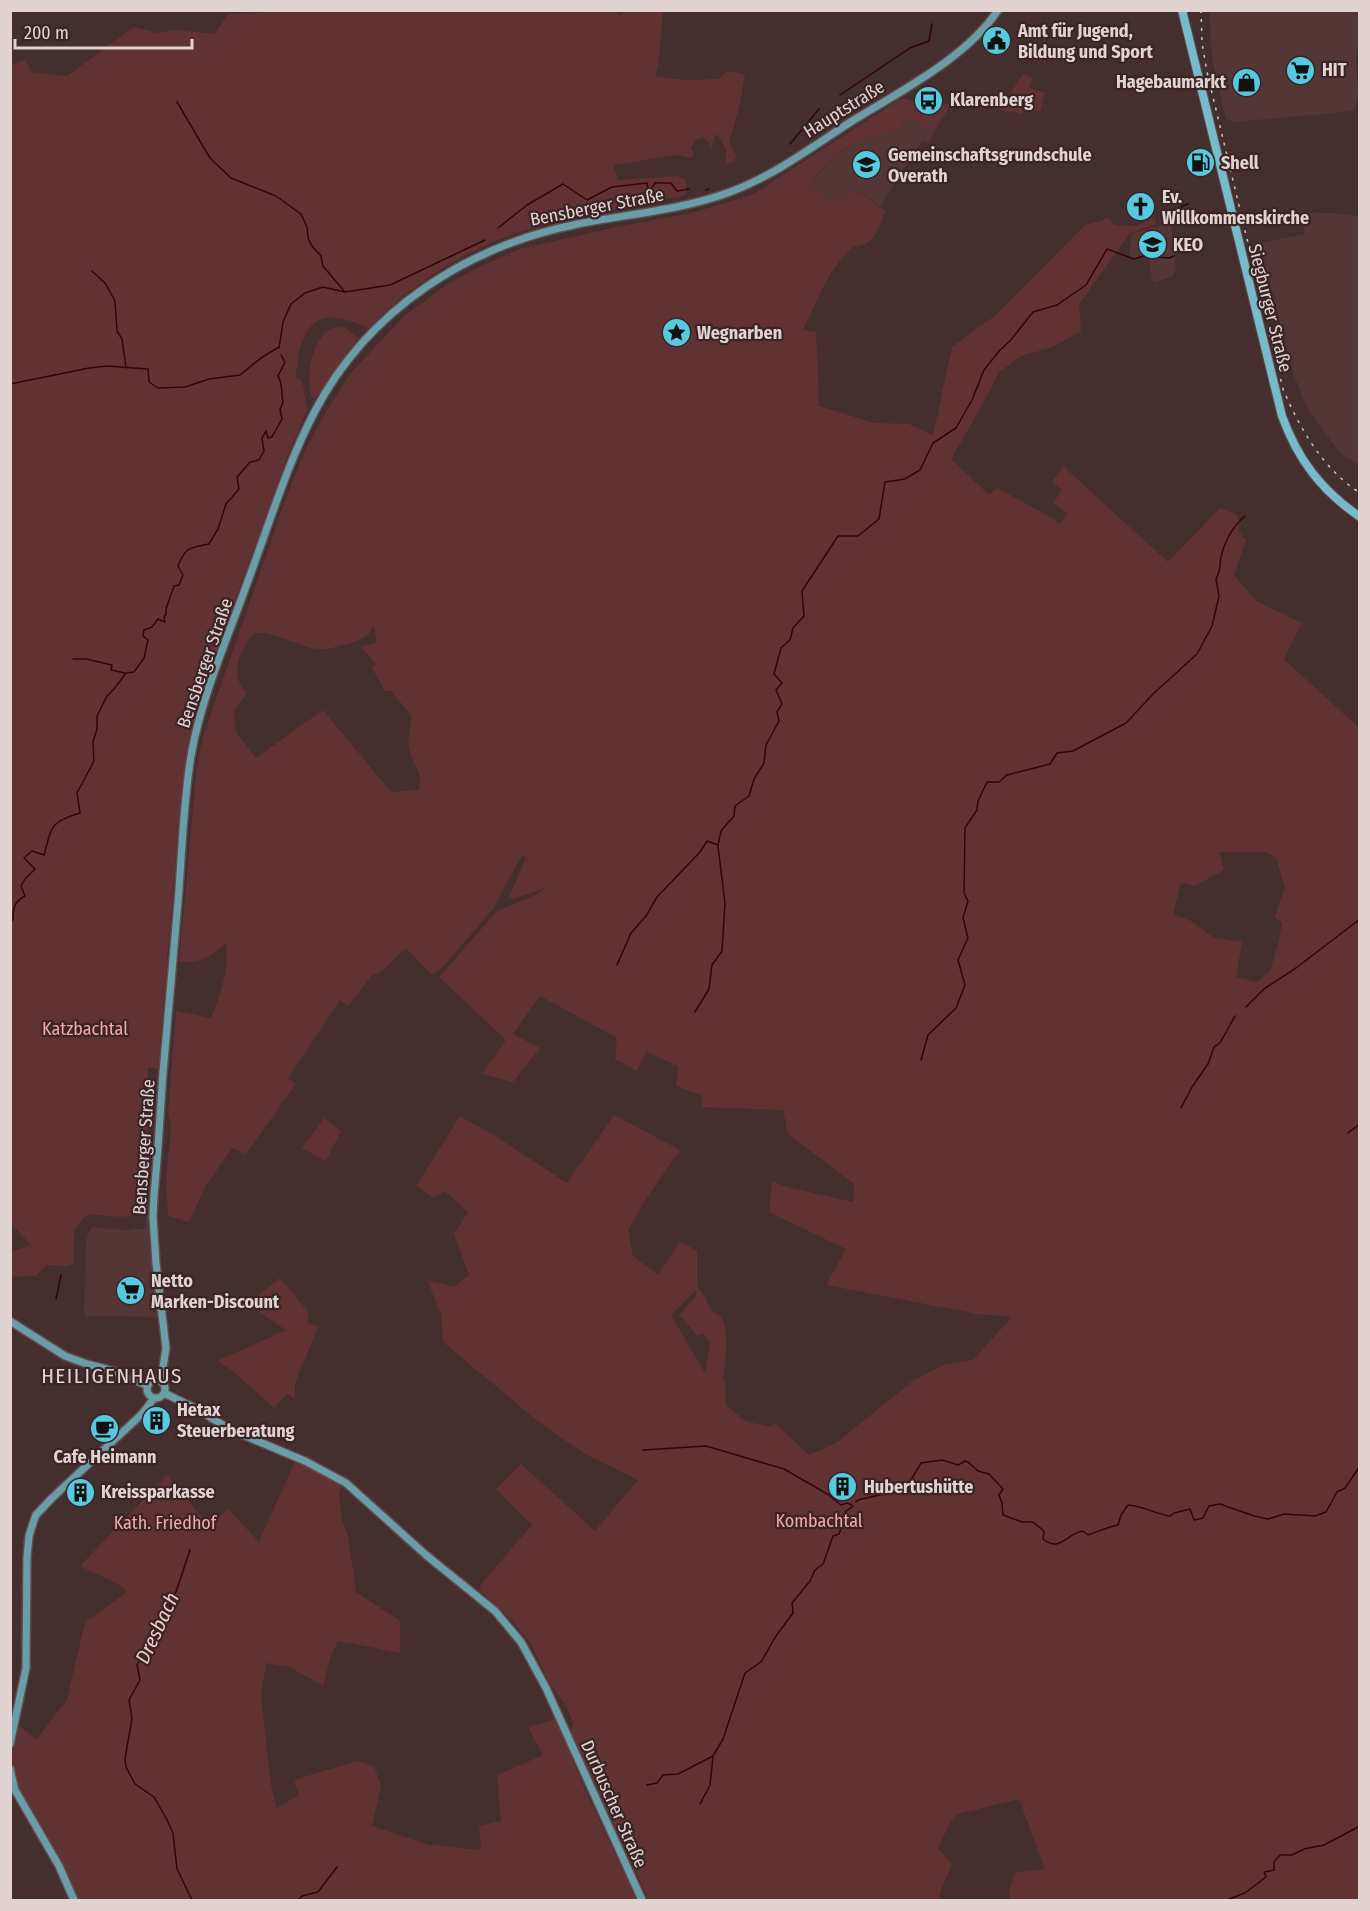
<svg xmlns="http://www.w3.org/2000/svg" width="1370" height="1911" font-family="'Fira Sans Condensed',sans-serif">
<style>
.built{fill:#543637}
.green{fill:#613234;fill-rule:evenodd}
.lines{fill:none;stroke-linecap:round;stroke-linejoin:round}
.stream{stroke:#38010a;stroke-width:1.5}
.secondary-casing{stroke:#614c4c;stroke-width:10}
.primary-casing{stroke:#614c4c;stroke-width:10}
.secondary{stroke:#699ea9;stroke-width:7}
.primary{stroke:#75bbc9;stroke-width:8}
.rail{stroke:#d0c0c0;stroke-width:1.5;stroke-dasharray:3 6;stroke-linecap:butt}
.labels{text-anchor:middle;stroke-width:4.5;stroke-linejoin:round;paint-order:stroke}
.poi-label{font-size:18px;font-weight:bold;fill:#e2d3d3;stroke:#3a2425;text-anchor:start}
.street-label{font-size:18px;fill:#e2d3d3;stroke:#3a2425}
.park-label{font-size:18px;fill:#f5a7a9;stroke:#3a2425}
.water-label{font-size:20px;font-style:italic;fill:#f3cbcb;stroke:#3a2425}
.quarter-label{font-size:21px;letter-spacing:1.5px;fill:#e2d3d3;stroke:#3a2425}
</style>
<rect width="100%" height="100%" fill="#452e2e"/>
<path class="built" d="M1209,11H1359V49L1357,50L1356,61L1359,97L1353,111L1236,122L1226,119L1212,58Z
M904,119L935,130L929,143L922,141L880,206L865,195L854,192L830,201L816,191L810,183L833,157L864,138L881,132L899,131Z
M1300,212L1332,213L1359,216V465L1340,453L1316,421L1303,399L1294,375L1259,243L1305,234Z
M1171,223L1176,268L1173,276L1156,282L1152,280L1149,257H1137L1134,259L1129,256L1131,234Z
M147,1213H149L150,1247L157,1317L86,1316L84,1310L86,1242L88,1233L92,1227L129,1231L130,1229H143L146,1226Z"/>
<path class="green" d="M614,10L619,15L628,11H663L659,60L655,77L687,80L719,79L726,72H736L745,75L740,104L729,142L737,156L733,162L727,164L725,162L727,151L718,135H715L710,151L709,142L702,137L696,140L691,147L694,152L693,156L689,158L677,155L613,165L618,180L678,176L686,180V195C642,204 598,212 555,223C534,228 512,233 493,242C446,263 405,290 369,328C357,323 335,314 322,319C301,326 297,359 296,378L301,380L303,385L307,410L286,460L227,622L190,736L181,795L158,1069L148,1068L149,1213L121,1217L89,1214L84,1217L74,1232L73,1264L67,1266L46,1265L36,1276L11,1277V1252L31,1245L10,1222L11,65L25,60L32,72L67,76L134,27L158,33L174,30L214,34L229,14L262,13L267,10Z
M1023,74L1032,78L1029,88L1045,93L1040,112L1023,109L1022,114L1000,110Z
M902,98L932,105L951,104L935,130L904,119L899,131C875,133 851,142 833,158C824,164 817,175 810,183L816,191L830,201L854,192L864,195L885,211C878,228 875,246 853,247C828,269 817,301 803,330L816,332L819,406L874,423L909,424L933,435L952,347L996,315L1085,225L1102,221L1107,217L1115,225L1137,226L1155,216L1156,224L1130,233L1079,304L1081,331L1053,347L1021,356L998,373L988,395L951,459L989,495L997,488L1042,512L1060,524L1067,514L1053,503L1062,490L1052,481L1064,467L1168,562L1220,508L1238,515L1239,532L1246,540L1234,575L1256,601L1302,623L1284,659L1359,728V1900H1011L1009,1893L1014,1873L1045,1869L1019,1799L958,1814L950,1823L938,1848L952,1864L940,1893V1900H649L571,1732C578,1715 557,1695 549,1682C543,1671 539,1659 533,1648C519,1625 499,1607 479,1590L482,1583L532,1525L496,1489L521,1464L595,1531L638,1480L585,1454L540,1423L443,1342L441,1314L427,1280L454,1287L469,1275L454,1234L468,1212L445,1191L434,1198L416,1186L460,1116L497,1137L567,1183L614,1115L680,1150L646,1199L628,1230L633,1256L658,1275L680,1241L697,1251V1287C704,1293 705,1298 709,1306C712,1312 719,1314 722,1319C730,1336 725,1362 723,1380H725L726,1405L745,1421L770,1427L775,1423L809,1455L836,1443L914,1380L944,1365L973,1360L1012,1317L978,1314L826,1285L846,1249L769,1212L772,1181L787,1187L853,1202L854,1184L788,1134L783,1110L702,1107L701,1095L676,1086L678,1066L646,1052L637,1071L615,1059L617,1038L540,996L513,1034L540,1048L513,1082L482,1074L506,1040L439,977L497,911L535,895L545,888L514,899L509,897L526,858L522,855L493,909L442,968L432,975L406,948L380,973L371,976L348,1006L340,1000L288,1078L296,1084L246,1154L232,1148L205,1187L189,1222L168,1216L166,1176L171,1129L168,1112L176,1011L211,1018C220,995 230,968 226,943C209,958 202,963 179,962L196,775L202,739L291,484L307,447L328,408L350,374L403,317L446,285L479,267L520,249L616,227L688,214L752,195ZM374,625L377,642L361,647L376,664L372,668L385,691H391L412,716L408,743L410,753L420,776L419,790L391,792L323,710L256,758L236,732L234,711L247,693C228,676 240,649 254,633C276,631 295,646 317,649C328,650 340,646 350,643C362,640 369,636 374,625ZM1219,852H1267L1276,858L1285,887L1275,917L1282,923L1279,941L1270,971L1257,982L1236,977L1242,942L1213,937L1191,921L1173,914L1181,883L1195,886L1224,870ZM696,1290V1296L680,1315L697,1336L702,1333L710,1342L705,1373L671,1315Z
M344,327L358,338L314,400C303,384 311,339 330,330C334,327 339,328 344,327Z
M324,1118L341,1131L326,1161L302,1148Z
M280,1278L309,1313L307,1322L318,1327L295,1383V1399L287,1394L274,1408L233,1371L217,1361L286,1330L247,1304Z
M295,1461L340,1483L341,1486L339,1495L342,1519L348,1536L356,1592L400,1621V1653L338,1641L331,1655L323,1686L290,1667L266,1663L261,1697L271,1785L277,1808L299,1795L294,1780L357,1761L374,1766L381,1786L372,1826L429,1845L481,1850L479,1826L501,1821L497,1775L543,1755L528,1727L556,1719L586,1792L637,1900H74L15,1790L11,1787V1729L20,1727L37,1739L67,1700L85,1622L126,1593L122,1586L80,1566L167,1475L209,1526L228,1509L259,1542Z"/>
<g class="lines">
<path class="stream" d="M840,95L910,48L929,41L932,24
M177,102L210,158L231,178L276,196L301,214L307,227L308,238L312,246L321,256L323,266L345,292
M790,144L819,109
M706,190L709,189
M1175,224L1179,222L1182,206L1188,204
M498,228L527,205L563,184L587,200L612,187L647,183L648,188H652L655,183H671L677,191L689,189
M92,271L105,283L115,301L117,331L122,339L126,368
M279,348L283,322L291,304L305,293L323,287L345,292L390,285L485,240
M10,384L89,368L107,366L148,369L149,382L158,388L185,387L209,379L240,375L261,358L279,347
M73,659H86L112,665L111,670L125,673
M10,922L13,920C13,908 14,902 25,896L21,886L25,879L35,869L24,858L32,851L44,855C52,826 50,822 80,813L77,793L94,761L93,742L97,729V716L107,696L114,689L126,673L134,672L144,658L148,640L143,636L144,630L152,627L158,619L165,622L164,617L166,614V609L174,586L179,585L183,575L178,566C185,547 190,548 209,544L218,529L226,504L239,489L237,477L250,462L259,460L264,451L262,438L266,431L268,438L272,437L282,419L280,410L283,402C281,393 283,384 278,376L285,362L281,355
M617,965L631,933L646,916L657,897L700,852L707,841L718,845L721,831L734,816L735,806L749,796L754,779L764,763L766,745L779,721L777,712L782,704L776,690L782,683L774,674L781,648L790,640L793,628L804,616L802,591L838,536H858L879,519L885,482L905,479L920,470L933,443L956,428L972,400L984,370L999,351L1010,341L1033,312L1057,305L1086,285L1107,249L1134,259L1144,256L1169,258L1174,256
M1246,1007L1264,989L1296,968L1360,919
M695,1012L709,989L712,965L722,951L725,903L718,846
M921,1060L928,1035L956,1008L965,985L958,960L968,938L963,918L968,901L964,893L965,828L977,810L978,801L987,782H999L1007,775L1050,764L1057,753L1073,751L1126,723L1153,694L1197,654L1212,626L1219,596L1216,579C1222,567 1219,567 1221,557C1225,540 1232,527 1245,516
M1181,1108L1192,1087L1208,1064L1214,1047L1220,1043L1235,1016
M1348,1133L1360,1124
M56,1299L61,1275
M643,1450L706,1446L784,1469L829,1495L841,1505L847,1503L852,1505
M856,1502L858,1500L892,1492L894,1489L908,1485L921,1463L942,1460L958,1465L965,1461L968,1462L978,1471L989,1474L1003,1489L999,1495L1002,1503L1003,1515L1022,1522H1033L1044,1531L1043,1539C1060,1553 1067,1533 1083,1531L1088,1535C1099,1531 1108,1527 1118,1525L1121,1515L1128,1505C1143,1506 1155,1514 1170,1516L1174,1513L1190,1509L1194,1520L1203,1518L1209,1506L1220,1504L1254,1516L1268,1519L1284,1514L1315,1516L1326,1512L1337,1492L1345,1488L1360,1466
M190,1550L176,1592L172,1598L166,1618H161L137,1665L140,1680L129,1700L132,1718L125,1759L126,1767L135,1784L154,1797L166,1818L173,1833L177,1869L192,1900
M647,1785L657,1783L663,1775L678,1774L713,1756L723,1739L745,1673L761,1662L776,1636L793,1613L792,1603L810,1581L815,1570L823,1564L833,1536L839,1534L845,1517V1512L853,1506
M700,1804L710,1785L713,1757
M298,1900L302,1896L318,1892L337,1867
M1227,1900L1245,1893L1266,1877L1264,1872L1274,1870V1862L1280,1855H1292L1304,1849L1324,1845L1360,1826"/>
<defs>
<path id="secondary" d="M10,1321L65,1356L87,1364L114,1371L148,1386
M147 1389a9 9 0 1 1 18 0a9 9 0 1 1-18 0Z
M161,1380L166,1348L156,1263L153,1217L154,1195C158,1155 160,1114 163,1073C168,1016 173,959 178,902C182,854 183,804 191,756C201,697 229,635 249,578C270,522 287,464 315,411C368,310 467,246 578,224C628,214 682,210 730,192C773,176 811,148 849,123C897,93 967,58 998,10
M164,1393L197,1409L231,1430L305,1461L346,1483L426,1555L495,1611L521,1642L546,1688L642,1900
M10,1744L26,1668L27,1557L29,1536L33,1523L36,1515L51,1499L142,1414L154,1398
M10,1769L15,1790L59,1866L74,1900"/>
<path id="primary" d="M1182,10L1282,416C1298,460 1321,490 1360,517"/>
</defs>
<use href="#secondary" class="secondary-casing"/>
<use href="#primary" class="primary-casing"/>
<use href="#secondary" class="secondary"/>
<use href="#primary" class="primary"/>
<path class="rail" d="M1201,10L1202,43L1207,72L1283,389C1300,429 1323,469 1360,493"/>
</g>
<defs>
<symbol id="civic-disc" viewBox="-11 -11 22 22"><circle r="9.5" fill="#55cadf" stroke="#3a2425"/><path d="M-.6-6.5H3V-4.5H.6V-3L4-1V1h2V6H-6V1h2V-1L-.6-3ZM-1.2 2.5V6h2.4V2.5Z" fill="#111"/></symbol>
<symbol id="supermarket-disc" viewBox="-11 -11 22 22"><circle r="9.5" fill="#55cadf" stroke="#3a2425"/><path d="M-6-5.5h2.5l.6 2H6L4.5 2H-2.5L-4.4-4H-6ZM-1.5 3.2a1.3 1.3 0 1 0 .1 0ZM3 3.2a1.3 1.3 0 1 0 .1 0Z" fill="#111"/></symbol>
<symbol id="shop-disc" viewBox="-11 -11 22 22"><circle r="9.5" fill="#55cadf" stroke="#3a2425"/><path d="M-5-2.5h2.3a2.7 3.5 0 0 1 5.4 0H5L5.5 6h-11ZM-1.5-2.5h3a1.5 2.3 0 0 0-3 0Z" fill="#111"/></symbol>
<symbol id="bus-disc" viewBox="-11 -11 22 22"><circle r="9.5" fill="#55cadf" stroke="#3a2425"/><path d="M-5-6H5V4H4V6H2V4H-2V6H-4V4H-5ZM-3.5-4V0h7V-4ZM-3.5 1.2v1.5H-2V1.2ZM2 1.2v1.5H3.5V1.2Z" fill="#111"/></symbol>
<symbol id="fuel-disc" viewBox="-11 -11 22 22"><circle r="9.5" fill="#55cadf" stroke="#3a2425"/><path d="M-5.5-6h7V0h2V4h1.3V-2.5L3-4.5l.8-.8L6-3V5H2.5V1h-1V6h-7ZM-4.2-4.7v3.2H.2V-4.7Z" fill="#111"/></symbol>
<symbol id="school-disc" viewBox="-11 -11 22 22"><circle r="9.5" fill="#55cadf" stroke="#3a2425"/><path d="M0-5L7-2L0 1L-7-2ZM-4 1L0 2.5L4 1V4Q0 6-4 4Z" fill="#111"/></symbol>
<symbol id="church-disc" viewBox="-11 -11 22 22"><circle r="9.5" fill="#55cadf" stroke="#3a2425"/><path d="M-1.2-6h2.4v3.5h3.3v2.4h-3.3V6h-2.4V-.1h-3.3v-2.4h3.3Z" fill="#111"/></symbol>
<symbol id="sight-disc" viewBox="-11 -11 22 22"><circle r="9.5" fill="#55cadf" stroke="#3a2425"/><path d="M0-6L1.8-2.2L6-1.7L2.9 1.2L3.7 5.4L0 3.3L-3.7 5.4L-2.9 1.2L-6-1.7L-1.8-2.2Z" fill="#111"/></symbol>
<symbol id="building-disc" viewBox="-11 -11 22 22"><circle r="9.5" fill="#55cadf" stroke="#3a2425"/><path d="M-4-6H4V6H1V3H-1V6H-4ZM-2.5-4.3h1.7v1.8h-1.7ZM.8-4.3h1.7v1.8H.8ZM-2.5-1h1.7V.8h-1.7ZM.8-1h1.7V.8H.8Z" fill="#111"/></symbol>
<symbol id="cafe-disc" viewBox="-11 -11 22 22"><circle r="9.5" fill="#55cadf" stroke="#3a2425"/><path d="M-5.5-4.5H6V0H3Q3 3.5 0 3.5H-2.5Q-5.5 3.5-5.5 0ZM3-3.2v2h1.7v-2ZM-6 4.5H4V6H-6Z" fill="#111"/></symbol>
</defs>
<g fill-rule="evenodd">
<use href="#civic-disc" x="980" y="24" width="33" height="33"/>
<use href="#supermarket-disc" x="1284" y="54" width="33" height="33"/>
<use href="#shop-disc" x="1230" y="66" width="33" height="33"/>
<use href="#bus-disc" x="912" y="84" width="33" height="33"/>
<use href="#fuel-disc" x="1184" y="146" width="33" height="33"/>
<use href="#school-disc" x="850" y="148" width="33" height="33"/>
<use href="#church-disc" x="1124" y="190" width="33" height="33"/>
<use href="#school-disc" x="1136" y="228" width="33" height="33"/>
<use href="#sight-disc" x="660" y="316" width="33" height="33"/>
<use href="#supermarket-disc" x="114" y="1274" width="33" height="33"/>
<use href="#building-disc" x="140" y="1404" width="33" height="33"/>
<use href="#cafe-disc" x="88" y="1412" width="33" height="33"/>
<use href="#building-disc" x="826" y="1470" width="33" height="33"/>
<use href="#building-disc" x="64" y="1476" width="33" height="33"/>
</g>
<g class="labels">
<g class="poi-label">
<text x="1018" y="37">Amt für Jugend,<tspan x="1018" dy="21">Bildung und Sport</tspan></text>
<text x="1322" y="76">HIT</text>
<text x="1226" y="88" text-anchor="end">Hagebaumarkt</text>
<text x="950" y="106">Klarenberg</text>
<text x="888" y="161">Gemeinschaftsgrundschule<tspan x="888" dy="21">Overath</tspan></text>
<text x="1221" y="169">Shell</text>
<text x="1162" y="203">Ev.<tspan x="1162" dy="21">Willkommenskirche</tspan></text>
<text x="1173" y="251">KEO</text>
<text x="697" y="339">Wegnarben</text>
<text x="151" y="1287">Netto<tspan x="151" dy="21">Marken-Discount</tspan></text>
<text x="177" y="1416">Hetax<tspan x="177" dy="21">Steuerberatung</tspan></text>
<text x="105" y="1463" text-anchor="middle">Cafe Heimann</text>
<text x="864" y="1493">Hubertushütte</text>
<text x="101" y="1498">Kreissparkasse</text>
</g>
<g class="street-label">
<text transform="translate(844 109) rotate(-32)" y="6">Hauptstraße</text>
<text transform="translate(597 207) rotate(-11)" y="6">Bensberger Straße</text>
<text transform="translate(1270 308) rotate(76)" y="6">Siegburger Straße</text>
<text transform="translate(205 663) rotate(-71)" y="6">Bensberger Straße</text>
<text transform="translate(144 1147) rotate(-86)" y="6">Bensberger Straße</text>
<text transform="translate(614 1804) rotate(66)" y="6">Durbuscher Straße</text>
</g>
<g class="park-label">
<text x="85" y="1035">Katzbachtal</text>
<text x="819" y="1527">Kombachtal</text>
<text x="165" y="1529">Kath. Friedhof</text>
</g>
<g class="water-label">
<text transform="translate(157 1628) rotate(-65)" y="7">Dresbach</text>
</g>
<g class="quarter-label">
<text x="112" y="1383">HEILIGENHAUS</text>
</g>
</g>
<rect width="1370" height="1911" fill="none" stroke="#e2d3d3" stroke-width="24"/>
<path d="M15 39v9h177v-9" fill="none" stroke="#e2d3d3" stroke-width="3"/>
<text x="24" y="39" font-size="18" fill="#e2d3d3" stroke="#3a2425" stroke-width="4.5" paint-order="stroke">200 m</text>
</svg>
